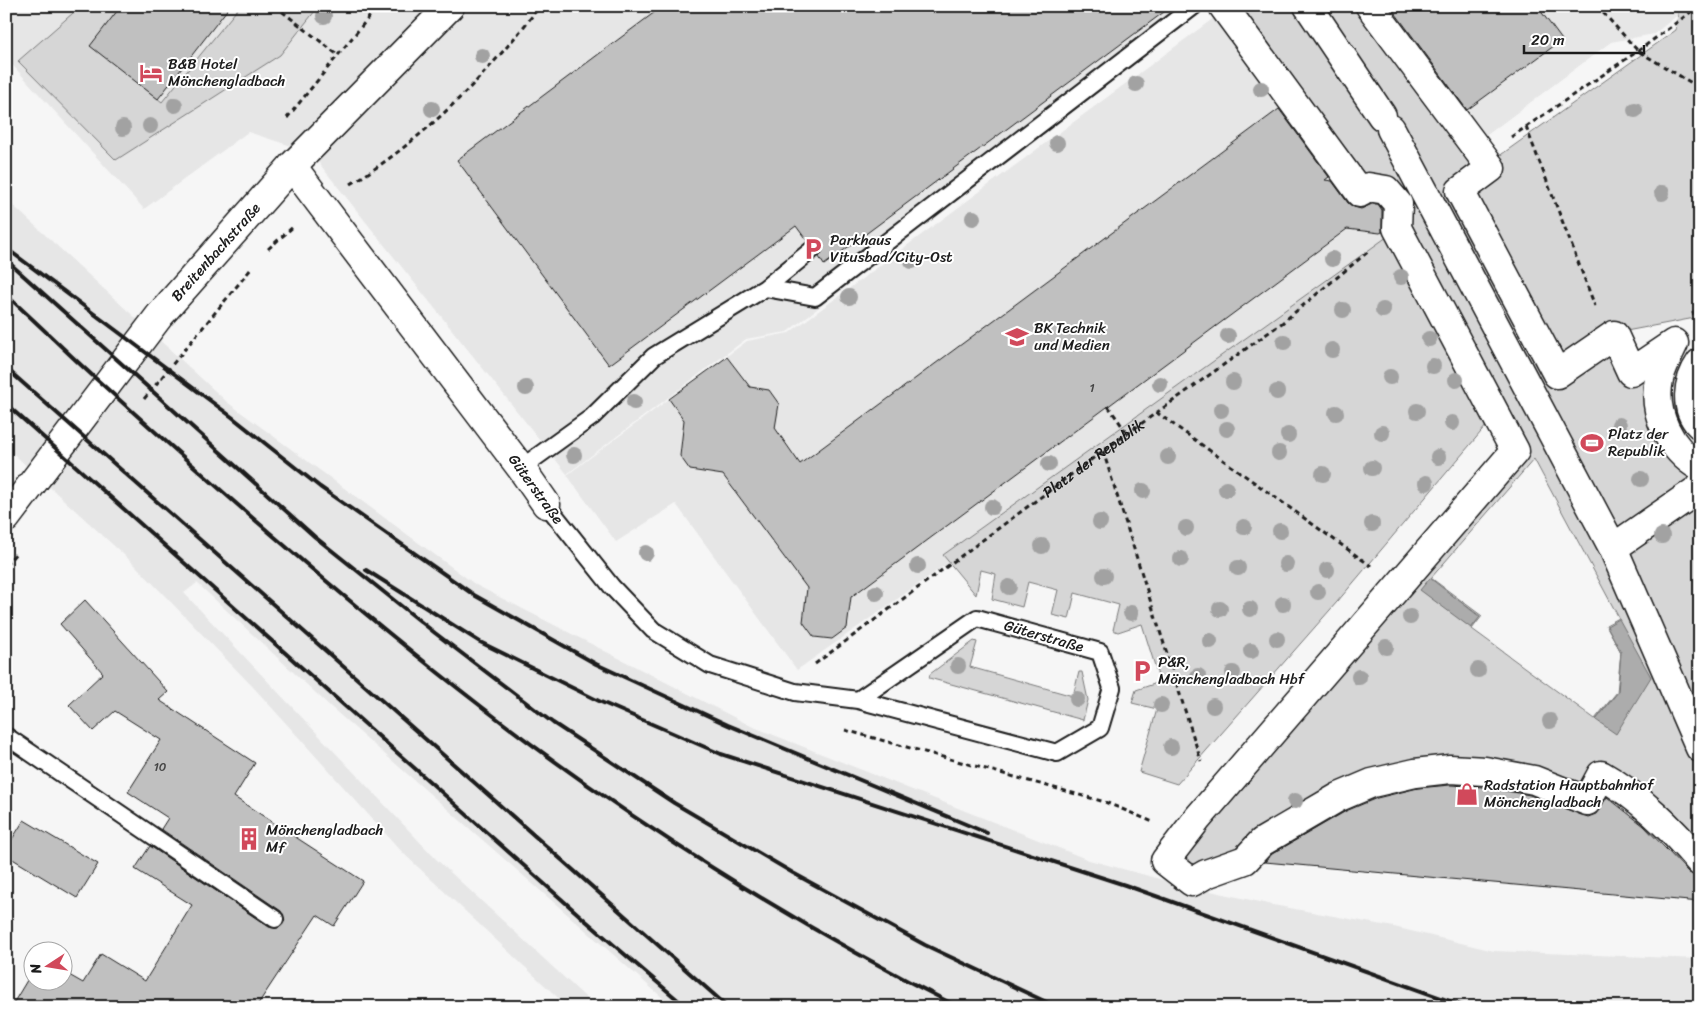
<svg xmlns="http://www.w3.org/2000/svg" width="1706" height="1013" font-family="Sriracha,sans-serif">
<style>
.built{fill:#e6e6e6}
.green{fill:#d6d6d6;stroke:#797979;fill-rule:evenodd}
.water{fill:#acacac;stroke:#727272}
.building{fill:#c0c0c0;stroke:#1c1c1c}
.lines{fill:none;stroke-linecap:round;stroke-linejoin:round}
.lane-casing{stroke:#1c1c1c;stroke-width:20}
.street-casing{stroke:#1c1c1c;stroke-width:31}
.secondary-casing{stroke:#1c1c1c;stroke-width:31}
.path{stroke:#1c1c1c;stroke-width:3;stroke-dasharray:5 4;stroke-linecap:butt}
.lane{stroke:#fff;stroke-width:16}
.street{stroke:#fff;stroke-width:28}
.secondary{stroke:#fff;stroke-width:28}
.rail{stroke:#1c1c1c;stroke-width:4}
.tree{fill:#a2a2a2}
.labels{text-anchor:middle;stroke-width:4;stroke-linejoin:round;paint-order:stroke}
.number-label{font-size:12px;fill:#454545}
.poi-label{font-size:15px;fill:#1c1c1c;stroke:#fff;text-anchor:start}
.street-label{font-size:15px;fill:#1c1c1c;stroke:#fff}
</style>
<rect width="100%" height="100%" fill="#f6f6f6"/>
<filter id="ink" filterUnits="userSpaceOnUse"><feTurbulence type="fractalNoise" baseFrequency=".02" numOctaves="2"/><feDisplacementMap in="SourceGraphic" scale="10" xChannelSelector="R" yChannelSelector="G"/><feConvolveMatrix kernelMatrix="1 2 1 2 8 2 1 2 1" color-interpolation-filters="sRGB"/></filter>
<g filter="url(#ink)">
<path class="built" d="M6,6H1210L787,332L746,339L567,474L310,152L248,132L144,209L6,58Z
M1230,6H1689L1654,34L1611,42L1399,201L1404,240L797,670L676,504L616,542L567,475L747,341L789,333Z
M6,199L227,402L476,585L751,726L1089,860L1175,883L1273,905L1394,927L1494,951L1700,959V1007H673L332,708L197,583L184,593L436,859L596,1007H568L403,853L255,689L135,565L6,447Z"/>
<path class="green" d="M81,6H121L91,46L162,102L240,6H319L280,55L116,160L18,61Z
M1223,6H1370L1488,164L1676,30L1679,6H1700V317L1621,332L1626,359L1674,343L1657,401L1700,467V862L1601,775L1587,801L1415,773L1206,874L1165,861L1515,451L1492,419L1337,602L1177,784L1139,772L1157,709L1132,703L1136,690L1160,682L1142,624L1118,632L1113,630L1119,605L1075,593L1069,619L1052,615L1058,590L1028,582L1022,607L992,599L996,574L981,570L976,595L943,555L1398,229V204L1368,187ZM1534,459L1619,618L1606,625L1621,652L1617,692L1595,719L1472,629L1482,616L1431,578ZM1430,579L1480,616L1472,628L1421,590ZM1607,626L1651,677L1596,719L1618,692L1621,652Z
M974,641L977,642L970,667L1073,696L1079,672H1082L1088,700L1083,720L929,678L930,674Z"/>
<path class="water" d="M1430,578L1480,617L1471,628L1420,590Z
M1619,619L1651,677L1616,734L1596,720L1618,692L1621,652L1607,626Z"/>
<path class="building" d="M121,6H230L158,99L90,46Z
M663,6H1172L824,265L819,257L822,252L821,243L816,240L807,241L796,226L609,365L457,160Z
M1390,6H1537L1562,40L1467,110Z
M1279,109L1329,177L1325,180L1332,181L1348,203L1354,207L1361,209L1372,204H1378L1382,210V232L1380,233L1347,229L851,597L847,628L832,639L814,637L803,622L807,588L723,475L690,470L680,456L684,420L669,399L727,357L750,387L769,390L779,404L775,428L800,464Z
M85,600L168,692L159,700L255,763L234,797L363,881L334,926L317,915L256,1007H11L32,972V980H62V971L83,983L101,954L145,981L192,905L135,869L150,846L269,927L279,928L285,920L281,911L161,829L168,818L128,792L161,740L115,711L93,731L69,705L103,673L60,624Z
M1450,785L1483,787L1530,795L1588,817L1596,814L1607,797L1644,826L1689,873L1700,877V902L1265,862L1272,854L1346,811L1377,798L1418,788Z
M24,820L98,864L77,898L6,855V849Z"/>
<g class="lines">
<defs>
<path id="lane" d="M765,288L815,297L1194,6
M521,468L592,417L654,356L765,288L813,249
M546,504L612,587L653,630L710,665L795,692L858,700L1057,753L1100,728L1112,688L1100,652L977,618L858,700
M6,736L275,919"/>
<path id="street" d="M1223,6L1360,193L1368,187L1386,190L1398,204L1397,228L1515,451L1198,818L1165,861L1192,882L1206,874L1245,860L1262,842L1339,797L1372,783L1415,773L1450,769L1485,771L1534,780L1587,801L1601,775C1640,797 1671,828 1700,862
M1308,6L1382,116
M1370,6L1491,168L1460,191L1557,374L1614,335L1631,372L1674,343C1669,354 1662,366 1659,379C1652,413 1669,449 1700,467
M1391,129L1613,548L1700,748
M292,166L521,468L546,504
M1700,363C1687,382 1684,408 1700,425
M1613,548L1700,488"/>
<g id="secondary">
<path id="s2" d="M6,518L160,315L292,166L450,6"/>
</g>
</defs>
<use href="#lane" class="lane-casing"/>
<use href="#street" class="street-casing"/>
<use href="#secondary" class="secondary-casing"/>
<g class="path">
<path d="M275,6L338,55"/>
<path d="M1597,6L1638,51L1700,88"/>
<path d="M287,118L378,6"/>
<path d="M1526,127L1595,306"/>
<path d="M1511,137L1638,51L1699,6"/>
<path d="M351,184C425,139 487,75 540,6"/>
<path d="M268,249L294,226"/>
<path d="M1692,314L1700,309"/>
<path d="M144,399L251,269"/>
<path d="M1108,406L1127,433"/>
<path d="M1156,412L1371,566"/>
<path d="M1103,451L1201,761"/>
<path d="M6,565L17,552"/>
<path id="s1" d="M815,664L1103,451L1282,323L1370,250"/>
<path d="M845,730L1105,802L1153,822"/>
</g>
<use href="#lane" class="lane"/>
<use href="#street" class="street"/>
<use href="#secondary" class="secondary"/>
<path class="rail" d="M6,248L232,417L320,487L474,595L596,664L728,725L987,833
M6,260L315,537L435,633L553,723L674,803L793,873L925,945L1057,1007
M6,295C39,324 70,356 103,385C226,496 351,606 482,707C628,820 794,924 958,1007
M6,368L728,1007
M6,404L586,921L686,1007
M366,570L480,642L601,702L721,754L1125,885L1466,1007"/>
</g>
<g class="tree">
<circle cx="324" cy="16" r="8"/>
<circle cx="482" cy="56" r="8"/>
<circle cx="1136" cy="84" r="8"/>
<circle cx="1261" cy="89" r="8"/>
<circle cx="175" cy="105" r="8"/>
<circle cx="432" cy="109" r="8"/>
<circle cx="1635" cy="110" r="8"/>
<circle cx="150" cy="126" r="8"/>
<circle cx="123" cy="128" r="8"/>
<circle cx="1057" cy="143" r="8"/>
<circle cx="1662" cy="193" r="8"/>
<circle cx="973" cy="218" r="8"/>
<circle cx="1332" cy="259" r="8"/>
<circle cx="912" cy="261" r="8"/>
<circle cx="1401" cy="277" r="8"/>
<circle cx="849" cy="297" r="8"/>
<circle cx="1343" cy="310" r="8"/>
<circle cx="1383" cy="310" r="8"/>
<circle cx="1228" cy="336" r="8"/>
<circle cx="1429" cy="339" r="8"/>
<circle cx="1284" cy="342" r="8"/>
<circle cx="1332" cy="350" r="8"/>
<circle cx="1433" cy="366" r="8"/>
<circle cx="1390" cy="377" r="8"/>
<circle cx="1456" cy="380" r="8"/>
<circle cx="1233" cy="382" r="8"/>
<circle cx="1160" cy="384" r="8"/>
<circle cx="526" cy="388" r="8"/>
<circle cx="1277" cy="392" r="8"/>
<circle cx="634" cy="402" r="8"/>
<circle cx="1221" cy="410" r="8"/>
<circle cx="1417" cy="411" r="8"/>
<circle cx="1336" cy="413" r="8"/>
<circle cx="1452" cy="423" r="8"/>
<circle cx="1619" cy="425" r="8"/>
<circle cx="1227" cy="429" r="8"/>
<circle cx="1382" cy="433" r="8"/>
<circle cx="1288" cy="435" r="8"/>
<circle cx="1279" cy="453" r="8"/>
<circle cx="574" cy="455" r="8"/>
<circle cx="1168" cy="457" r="8"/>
<circle cx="1438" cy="457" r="8"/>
<circle cx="1049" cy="464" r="8"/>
<circle cx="1372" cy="468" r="8"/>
<circle cx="1323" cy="474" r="8"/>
<circle cx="1641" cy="479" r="8"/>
<circle cx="1426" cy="483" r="8"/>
<circle cx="1226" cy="489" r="8"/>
<circle cx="1143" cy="491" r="8"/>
<circle cx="992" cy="507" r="8"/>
<circle cx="1100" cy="522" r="8"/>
<circle cx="1372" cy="524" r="8"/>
<circle cx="1244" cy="527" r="8"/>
<circle cx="1186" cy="528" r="8"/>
<circle cx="1280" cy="531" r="8"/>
<circle cx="1662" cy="536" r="8"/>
<circle cx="1042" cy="546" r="8"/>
<circle cx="646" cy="553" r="8"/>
<circle cx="1181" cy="559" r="8"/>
<circle cx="1286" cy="564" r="8"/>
<circle cx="918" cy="566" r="8"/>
<circle cx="1238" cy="568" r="8"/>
<circle cx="1327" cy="570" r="8"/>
<circle cx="1104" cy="576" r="8"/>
<circle cx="1009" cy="587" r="8"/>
<circle cx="1318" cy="592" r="8"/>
<circle cx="876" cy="593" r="8"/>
<circle cx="1283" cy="604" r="8"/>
<circle cx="1220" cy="609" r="8"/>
<circle cx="1250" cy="609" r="8"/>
<circle cx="1131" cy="613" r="8"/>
<circle cx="1410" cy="617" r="8"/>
<circle cx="1277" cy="639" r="8"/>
<circle cx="1210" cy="641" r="8"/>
<circle cx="1386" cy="647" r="8"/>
<circle cx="1251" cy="651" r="8"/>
<circle cx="958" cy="666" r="8"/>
<circle cx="1478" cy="670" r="8"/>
<circle cx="1233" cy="673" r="8"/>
<circle cx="1198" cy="676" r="8"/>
<circle cx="1359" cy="677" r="8"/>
<circle cx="1077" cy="699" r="8"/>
<circle cx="1161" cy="705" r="8"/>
<circle cx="1213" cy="706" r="8"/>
<circle cx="1550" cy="721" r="8"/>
<circle cx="1171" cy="747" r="8"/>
<circle cx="1295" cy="801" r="8"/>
</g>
</g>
<defs>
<symbol id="hotel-bare" viewBox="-9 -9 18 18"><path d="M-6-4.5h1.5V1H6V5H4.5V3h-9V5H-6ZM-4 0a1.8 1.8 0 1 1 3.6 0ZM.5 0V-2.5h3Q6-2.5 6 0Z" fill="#d1495b" stroke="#fff" stroke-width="2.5" paint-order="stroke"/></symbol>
<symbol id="parking-bare" viewBox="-9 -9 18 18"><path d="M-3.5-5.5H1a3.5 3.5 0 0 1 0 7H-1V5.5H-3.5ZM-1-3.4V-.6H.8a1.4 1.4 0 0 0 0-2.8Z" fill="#d1495b" stroke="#fff" stroke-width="2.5" paint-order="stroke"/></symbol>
<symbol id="university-bare" viewBox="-9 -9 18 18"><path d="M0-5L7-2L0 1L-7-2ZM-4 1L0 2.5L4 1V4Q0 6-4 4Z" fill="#d1495b" stroke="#fff" stroke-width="2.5" paint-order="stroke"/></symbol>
<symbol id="stadium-bare" viewBox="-9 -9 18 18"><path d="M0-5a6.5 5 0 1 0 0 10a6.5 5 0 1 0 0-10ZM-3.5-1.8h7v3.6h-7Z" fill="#d1495b" stroke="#fff" stroke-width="2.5" paint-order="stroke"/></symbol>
<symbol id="shop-bare" viewBox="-9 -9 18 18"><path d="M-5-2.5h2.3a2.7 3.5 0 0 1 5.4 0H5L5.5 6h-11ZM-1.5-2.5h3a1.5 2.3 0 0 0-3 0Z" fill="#d1495b" stroke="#fff" stroke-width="2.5" paint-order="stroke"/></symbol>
<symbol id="building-bare" viewBox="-9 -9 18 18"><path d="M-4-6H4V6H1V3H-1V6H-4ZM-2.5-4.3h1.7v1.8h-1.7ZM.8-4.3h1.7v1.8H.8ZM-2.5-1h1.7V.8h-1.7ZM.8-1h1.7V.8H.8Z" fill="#d1495b" stroke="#fff" stroke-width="2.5" paint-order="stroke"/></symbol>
</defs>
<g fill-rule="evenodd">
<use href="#hotel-bare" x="135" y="57" width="32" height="32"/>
<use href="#parking-bare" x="797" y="233" width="32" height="32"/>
<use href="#university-bare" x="1001" y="321" width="32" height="32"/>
<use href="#stadium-bare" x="1576" y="427" width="32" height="32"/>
<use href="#parking-bare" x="1126" y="655" width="32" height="32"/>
<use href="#shop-bare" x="1451" y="778" width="32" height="32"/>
<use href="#building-bare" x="233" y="823" width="32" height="32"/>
</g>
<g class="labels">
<g class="number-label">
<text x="1092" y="392">1</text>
<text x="160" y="771">10</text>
</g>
<g class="poi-label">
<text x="168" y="69">B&amp;B Hotel<tspan x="168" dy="17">Mönchengladbach</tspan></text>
<text x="830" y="245">Parkhaus<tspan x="830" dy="17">Vitusbad/City-Ost</tspan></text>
<text x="1034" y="333">BK Technik<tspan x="1034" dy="17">und Medien</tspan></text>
<text x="1608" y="439">Platz der<tspan x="1608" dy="17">Republik</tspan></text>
<text x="1158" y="667">P&amp;R,<tspan x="1158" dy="17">Mönchengladbach Hbf</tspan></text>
<text x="1484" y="790">Radstation Hauptbahnhof<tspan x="1484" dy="17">Mönchengladbach</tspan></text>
<text x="266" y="835">Mönchengladbach<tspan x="266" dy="17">Mf</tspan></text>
</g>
<g class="street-label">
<text dy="5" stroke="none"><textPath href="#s2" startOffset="339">Breitenbachstraße</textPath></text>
<text dy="5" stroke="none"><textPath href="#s1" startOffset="346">Platz der Republik</textPath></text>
<text transform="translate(536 489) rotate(54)" y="5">Güterstraße</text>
<text transform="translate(1044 636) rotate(16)" y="5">Güterstraße</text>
</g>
</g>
<rect width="1706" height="1013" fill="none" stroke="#fff" stroke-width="25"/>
<rect x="12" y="12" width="1681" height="988" fill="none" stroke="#1c1c1c" stroke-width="2" filter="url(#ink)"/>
<g transform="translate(48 966) rotate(258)"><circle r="24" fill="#ffffff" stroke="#a4a4a4"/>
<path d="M0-4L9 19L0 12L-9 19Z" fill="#d1495b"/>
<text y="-8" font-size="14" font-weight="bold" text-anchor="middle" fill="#1c1c1c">N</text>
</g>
<path d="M1524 45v8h120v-8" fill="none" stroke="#1c1c1c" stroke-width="2.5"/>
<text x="1531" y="45" font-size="15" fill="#1c1c1c" stroke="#ffffff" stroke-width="4" paint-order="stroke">20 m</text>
</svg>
